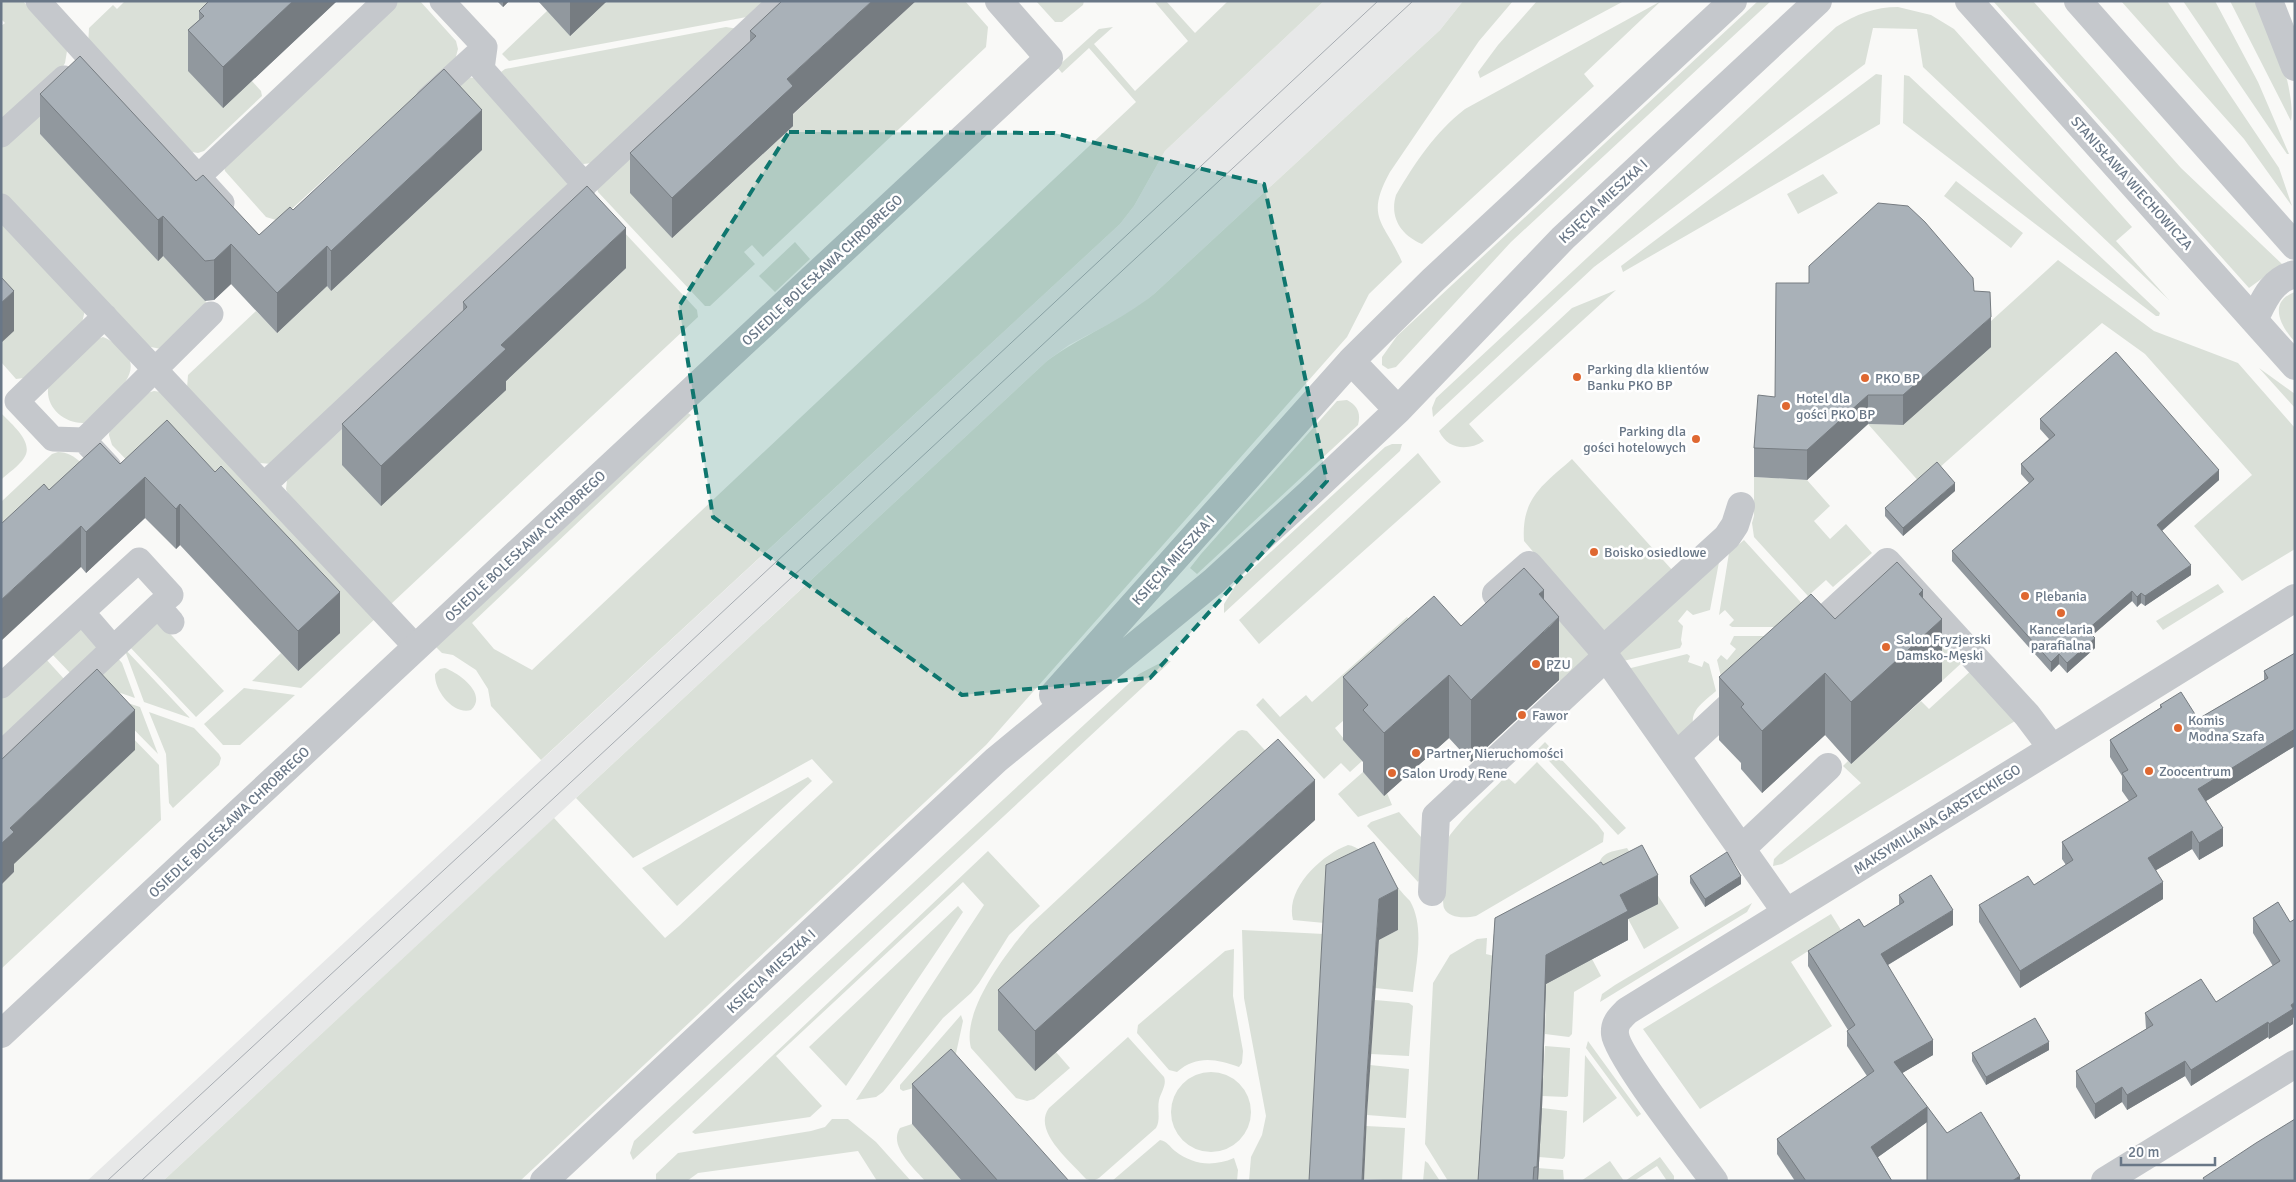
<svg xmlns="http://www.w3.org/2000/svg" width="2296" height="1182" font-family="Signika,sans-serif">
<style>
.built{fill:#e7e8e8}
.green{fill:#dae0d8}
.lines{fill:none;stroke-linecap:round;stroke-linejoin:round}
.pedestrian{stroke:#c5c8cc;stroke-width:25}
.minor{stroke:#c5c8cc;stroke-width:28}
.tertiary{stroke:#c5c8cc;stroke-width:28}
.tram{stroke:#a6abb1;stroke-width:1}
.wall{fill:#91989e}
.shaded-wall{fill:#767c81}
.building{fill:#a9b1b8;stroke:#767c81}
.marked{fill:#0f766e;fill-opacity:0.2;stroke:#0f766e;stroke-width:4;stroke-dasharray:10 6;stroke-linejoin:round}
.poi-dot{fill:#df6831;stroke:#fff;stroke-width:2}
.labels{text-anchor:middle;stroke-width:5;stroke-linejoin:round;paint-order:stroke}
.street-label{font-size:14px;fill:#697787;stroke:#fff}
.poi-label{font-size:14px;fill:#697787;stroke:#fff;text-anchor:start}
</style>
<rect width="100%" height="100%" fill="#f9f9f7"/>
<path class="built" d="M1324,1H1463L1440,30L1154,294L1132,312L1069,345L1047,361L163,1181H87L1120,224L1134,206L1165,151Z"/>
<path class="green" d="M1,1H23L67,51L65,63L61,70L1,124V26L5,23L1,19Z
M125,1H252L251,80L261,91L262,96L204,151L198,153L192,152L88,46L89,28L113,5L117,9Z
M394,1H420L456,41L458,49L455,60L284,216L276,220L266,217L225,171L224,167Z
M607,1H768L752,16L509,61L502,54L547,11Z
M916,1H965L988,27L986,47L763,257L752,245L744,252L755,264L710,306H705L598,192L596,185L624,159H633L672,238L793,126L787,120Z
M1036,1H1084L1083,5L1062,22H1055Z
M1154,1H1166L1195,33L1228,1H1324L1165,151L1134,206L1120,224L541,760L491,706L488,689L476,670L453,655L442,653L436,647L688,413L691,415L472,623L494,649L532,670L1136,102L1089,48L1062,73L1057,67L1099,29L1113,27L1094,44L1135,91L1188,41Z
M1463,1H1513L1479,41L1390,172C1364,219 1385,222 1402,262L1369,294L1347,337L986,745L520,1181H163L554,818L665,938L679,926L833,782L812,759L633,858L576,798L1047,361C1081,336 1121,321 1154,294L1440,30Z
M1537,1H1624L1480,78L1478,72L1498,45Z
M1661,1L1584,74L1594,86L1422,244C1402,236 1389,218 1396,195C1415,163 1435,132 1465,109Z
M1758,1H1771L1511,242L1396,367L1388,369L1382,365V357L1397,336Z
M1993,1H2033L2181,168L2282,264L2249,288Z
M2121,1H2167L2279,168L2292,206L2244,139Z
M2183,1H2215L2258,82L2289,154H2287Z
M2230,1H2258L2266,11C2275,35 2296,98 2291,121Z
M1898,7L1931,15L1954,29L2132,227L2116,241L2169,300L1923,67L1917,29L1873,28L1865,64L1594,267L1433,417L1432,408L1436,398L1836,27C1856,14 1875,7 1898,7Z
M726,27L738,29L593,163L583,164L501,72L505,69Z
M1876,74L1882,75L1880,124L1623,272L1621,266Z
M1904,75L1909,76L2160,313L2159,316H2156L1903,123Z
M468,77L474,78L568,180L567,186L272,464L260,463L187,388L188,375L256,311L277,333L327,286L331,291L482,150L417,134Z
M73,80L40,134L158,260L163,256L209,305L161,349L146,346L1,195V144Z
M1823,174L1838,193L1798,214L1787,194Z
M1956,181L2023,233L2011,248L1944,196Z
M592,198L697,310L698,317L391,604L289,496L286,489L287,480L342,429L360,448L501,385Z
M1,220L85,310L82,323L24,378L16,379L1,362Z
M795,242L810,259L775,292L759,276Z
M2058,260L2154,331L2238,363L2295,428V549L2242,581L2194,526L2252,475L2145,354L2102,323L1921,484L1868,424L1903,425L1990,322Z
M1616,290L1469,424L1484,441C1468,451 1448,450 1439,431L1572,308Z
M2295,292V342C2281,327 2267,302 2295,292Z
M103,337C113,341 118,346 125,353C147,376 100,407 84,423C63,424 43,405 49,384L92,341Z
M2259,368L2295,394V408Z
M154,391L161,392L377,617L301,688L252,681L281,653L298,671L339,633L146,480L112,445L109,435L110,427L147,393Z
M1347,400C1358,406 1361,413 1358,425L1197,574L1190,568L1201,554L1337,401Z
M1,413C11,424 35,442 24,458C19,466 8,473 1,480Z
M1392,444H1402L1400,451L1224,613V604L1237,583L1385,447Z
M58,452C76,452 88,470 100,483L1,564V502L52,454Z
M1418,453L1441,482L1259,644L1239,620Z
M1572,459L1673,571L1603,634L1524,541C1521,498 1543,485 1572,459Z
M1754,477L1807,480L1830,506L1814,521L1830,539L1846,524L1872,553L1833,587L1826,580L1808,596L1754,537L1752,523L1754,516Z
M1744,540L1808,610L1789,627H1732L1729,625L1734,620L1725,610L1719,615L1729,553Z
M1719,562L1710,610L1693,615L1687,610L1678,621L1683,626L1681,640L1682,644L1680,648L1623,661L1613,656Z
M2218,584L2224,592L2163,630L2156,621Z
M1553,605L1596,654L1563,684L1539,657Z
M1407,617L1430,644L1335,728L1362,761L1350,772L1341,763L1324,779L1256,705L1263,698L1280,717L1306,695L1312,702Z
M157,620L224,691L196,717L129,646Z
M1919,620L1967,658L1942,681L1919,656Z
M83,629L98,648L72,675L50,652L73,631Z
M1734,636H1771L1723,685L1717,660L1721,655L1727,660L1736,649L1730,644Z
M124,648L190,718L144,702Z
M1687,654L1690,656L1688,662L1702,667L1704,661L1709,664L1716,691C1705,701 1691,709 1693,724L1680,741L1627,669Z
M116,656L122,663L135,698L89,682Z
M45,658L65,680L1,741V699Z
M1164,661H1171L633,1160L630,1153L634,1141L1139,674Z
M1975,667L2015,721L1782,864L1773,866L1774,859L1783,850L1861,783L1843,766L1848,761L1851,764L1921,701L1929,709Z
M445,668C459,673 488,694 471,710C453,715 434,690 435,674L440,669Z
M244,688L295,695L240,745H223L204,724Z
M98,693L140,707L158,754Z
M94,698L159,765L161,820L1,969V885L14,872L10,868Z
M149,712L194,728L219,754L221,758L219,765L173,808L169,803L166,754Z
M1242,730L1247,731L1289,776L1056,1052L1070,1068L1034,1099L1027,1101L1016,1098L971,1048C961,1011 1007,952 1030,925L1238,731Z
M1545,742L1626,828L1618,835L1538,749Z
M1537,762L1598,825L1604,833L1603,842L1476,916C1466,918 1449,919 1444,908C1441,900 1445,842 1450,835C1466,814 1488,795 1506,776L1515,784Z
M1363,772L1384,795L1387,793L1392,805L1358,817L1338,794Z
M808,777L812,781L677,906L642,868Z
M1399,812L1421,837V876L1418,882L1367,826L1371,822Z
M1348,845C1367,847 1396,887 1410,901C1425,927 1416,963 1413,992L1375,988L1379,940L1398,930L1293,920C1285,889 1321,855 1348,845Z
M1627,848L1679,928L1644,949L1599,864C1602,851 1616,851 1627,848Z
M988,851L1040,906L1009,935L979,983L971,993L943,1018L883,1092L876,1097L856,1100L984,905L963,882L776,1056L822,1106L810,1117L695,1134L692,1132Z
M1752,903L1747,912L1600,1002L1602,994L1615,985Z
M958,906L963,912L846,1086L809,1047Z
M1831,914L1841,930L1791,962L1832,1026L1700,1109L1643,1029Z
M1242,930L1324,934L1311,1181H1249L1251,1157L1262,1135L1266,1116L1244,998Z
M1487,938L1486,954L1494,956L1480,1181H1448L1425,1144L1433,983L1450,955L1477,939Z
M1234,949L1233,996L1243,1051L1242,1063L1239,1067C1216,1059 1197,1055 1177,1072L1169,1070L1137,1033L1138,1025L1225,951Z
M1592,959L1601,976L1574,992L1572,1034L1569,1037L1545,1034L1546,984Z
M1375,1000L1409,1003L1413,1006L1409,1056L1371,1054Z
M961,1015L963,1021L955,1058L928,1084L903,1091L900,1089V1085Z
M1128,1037L1164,1077C1167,1085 1161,1092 1159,1100C1157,1110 1161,1119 1156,1128L1099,1178L1093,1181L1086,1179C1071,1162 1032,1131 1049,1108Z
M1588,1041L1641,1114L1637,1117L1586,1048Z
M1545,1046L1570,1048L1568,1096L1566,1097L1542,1096Z
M1585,1055L1617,1098L1583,1123Z
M1370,1065L1409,1069L1406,1118L1367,1115Z
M1171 1112a40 40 0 1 1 80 0a40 40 0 1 1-80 0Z
M1542,1108L1567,1111L1565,1156L1563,1159L1539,1157Z
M832,1119H848L876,1142L911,1181H877L858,1151L698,1173L687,1181H656V1174L678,1153L811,1131L825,1127Z
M912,1124L962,1181H925C914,1168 888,1146 900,1128Z
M1366,1126L1405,1128L1402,1181L1364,1179Z
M1160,1140C1168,1142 1169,1146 1175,1151C1193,1165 1213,1167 1234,1158L1238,1170L1237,1181H1112Z
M1660,1157L1674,1176V1181H1667L1657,1166L1634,1181H1625Z
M1425,1161L1428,1163L1440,1181H1423Z
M1610,1161L1624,1181H1581Z
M1538,1168L1563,1170L1564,1181H1538Z"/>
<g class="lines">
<path class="pedestrian" d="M38,1L222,203
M442,1L485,47L482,69L585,185
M428,99L485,47
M1,135L64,78
M198,177L385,1
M1,206L416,647
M105,316L17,401L53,439L84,440L109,467
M84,440L211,314
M264,485L781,1
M82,612L139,560L171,595L158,606
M1,686L82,612L113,648
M1,754L158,606L172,622"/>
<path class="minor" d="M2269,1L2295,67
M1496,594L1529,565L1603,650L1606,657L1786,912
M1802,640L1887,562L2027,715L2052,748
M1603,650L1727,537L1735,525L1741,506
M1676,756L1746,691
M1741,849L1828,767
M1432,892L1436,816L1606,657
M1,1034L1049,58L999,1
M1714,1181C1696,1156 1617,1056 1615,1034C1614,1023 1620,1018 1627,1011L2295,598
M2105,1181L2295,1064"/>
<path class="tertiary" d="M1969,1L2295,366
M2078,1L2295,246
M2254,320C2264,300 2271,280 2295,274
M1351,361L1398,410
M1053,695L1351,361L1433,280L1733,1
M544,1181L996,760L1214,581L1311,492L1398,410L1563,238L1818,1"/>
<path class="tram" d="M107,1181L614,713L1378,1
M141,1181L1413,1"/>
</g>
<path class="wall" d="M337,1L223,108L188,71V30L199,20V11Z
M497,1H509L503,7Z
M538,1H607L570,36Z
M782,1L793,114V126L672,238L630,193V153L750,42V31Z
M40,94L259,235L293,210L482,150L331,291L327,286L277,333L231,284L214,300L205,301L163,256L158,261L40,134Z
M626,268L506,381V390L381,506L342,465V424L463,312V302Z
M1974,291L1991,347L1903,425L1868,424L1807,480L1754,477V448L1775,397Z
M2040,419L2219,480L2162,531L2191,575L2145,606L2141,603L2137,607L2132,601L2092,635L2095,648L2067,673L2059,664L2051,672L1952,561V551L2029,483L2021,474V464L2049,439L2040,429Z
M120,464L215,472L340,633L298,671L180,545L176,549L145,518L86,573L81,567L49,490Z
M1955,491L1903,536L1885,516V508Z
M1923,598L1942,681L1851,764L1825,735L1762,793L1741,769V763L1719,740V677L1835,619Z
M1544,600L1559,680L1471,762L1449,738L1384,796L1363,772V762L1343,740V677L1461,626Z
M2295,653V746L2206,801L2223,846L2199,860L2192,849L2156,870L2163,899L2020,988L1979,922V905L2034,885L2066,865L2062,859V842L2129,801L2122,791V776L2110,757V740L2160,708V705L2198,719L2264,680V671Z
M1315,820L1035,1071L998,1030V990Z
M1603,865L1658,904L1628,919V940L1546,984L1542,1108L1538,1181H1478L1495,918Z
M1690,876L1741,884L1705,907L1690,883Z
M1899,895L1953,925L1888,965L1933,1055L1902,1073L1947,1133L2020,1181L1927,1122L1878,1157L1892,1181H1795L1777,1154V1139L1867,1076L1847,1046V1031L1848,1030L1808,966V951L1864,927L1899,905Z
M2278,902L2293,1018V1024L2269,1039L2268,1037L2191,1086L2185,1076L2127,1110L2122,1102L2095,1119L2076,1087V1071L2146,1029L2145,1013L2216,1002L2273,966L2253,933V918Z
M2049,1050L1986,1085L1972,1061V1053Z
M912,1084L1069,1181H962L912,1124Z"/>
<path class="shaded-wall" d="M293,1H337L223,108V67Z
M503,1H509L503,7Z
M570,1H607L570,36Z
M872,1H916L793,114V126L672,238V198L787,79Z
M482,110V150L331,291V251Z
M163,216V256L158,261V220Z
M626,228V268L506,381V390L381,506V466L501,345Z
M231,244V284L214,300V260Z
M327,246V286L277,333V293Z
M14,291V331L1,343V303Z
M1991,317V347L1903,425V395Z
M1868,395V424L1807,480V450Z
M2219,470V480L2157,535V525Z
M145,477V518L86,573V532Z
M1955,483V491L1903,536V528Z
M180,504V545L176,549V509Z
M81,526V567L1,641V600Z
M2191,565V575L2145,606V596Z
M1544,590V632L1559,617V680L1471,762V700L1539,594Z
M1923,590V636L1942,619V681L1851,764V702L1919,594Z
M2132,591V601L2087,640V630Z
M340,592V633L298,671V631Z
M2141,593V603L2137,607V597Z
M2095,638V648L2067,673V663Z
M2059,654V664L2051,672V662Z
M1825,673V735L1762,793V731Z
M1449,675V738L1384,796V733Z
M135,710V750L14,864V872L1,885V844L10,828Z
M2295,729V746L2198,806V789Z
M1315,780V820L1035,1071V1031Z
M2223,828V846L2199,860V843Z
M2192,831V849L2148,875V858Z
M1658,875V904L1628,919V940L1546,984L1542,1108L1538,1181H1537L1546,955L1620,895Z
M1741,876V884L1705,907V899Z
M2163,882V899L2020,988V971Z
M1398,889V930L1379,940L1367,1115L1364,1181H1362L1367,1075L1379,899Z
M1953,910V925L1881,969V954Z
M2295,1002V1017L2293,1018V1024L2269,1039V1024L2291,1005Z
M2268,1022V1037L2191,1086V1070Z
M1933,1040V1055L1894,1078V1062Z
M2049,1042V1050L1986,1085V1077Z
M2185,1061V1076L2127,1110V1095Z
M2122,1087V1102L2095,1119V1104Z
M1927,1107V1122L1871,1162V1147Z
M2020,1176V1181H2012Z"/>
<path class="building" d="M209,1H293L223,67L188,30L204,16L199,11Z
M782,1H872L787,79L793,86L672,198L630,153L756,36L750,31Z
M80,56L196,181L203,175L259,235L290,207L293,210L444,69L482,110L331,251L327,246L277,293L231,244L214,260L205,261L163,216L158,220L40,94Z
M587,186L626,228L501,345L506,349L381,466L342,424L467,307L463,302Z
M1878,203L1908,206L1925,222L1973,278L1974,291L1990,292L1991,317L1903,395H1868L1807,450L1754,448L1758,395L1775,397L1776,283H1809V266Z
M1,277L14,291L1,303Z
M2116,352L2219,470L2157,525L2191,565L2145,596L2141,593L2137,597L2132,591L2087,630L2095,638L2067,663L2059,654L2051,662L1952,551L2034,479L2021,464L2055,435L2040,419Z
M167,420L215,472L221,466L340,592L298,631L180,504L176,509L145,477L86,532L81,526L1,600V524L44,484L49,490L100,443L120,464Z
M1937,462L1955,483L1903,528L1885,508Z
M1897,562L1923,590L1919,594L1942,619L1851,702L1825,673L1762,731L1741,707L1744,704L1719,677L1811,594L1835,619Z
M1524,568L1544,590L1539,594L1559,617L1471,700L1449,675L1384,733L1363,710L1368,705L1343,677L1434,596L1461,626Z
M2295,653V729L2198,789L2223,828L2199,843L2192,831L2148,858L2163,882L2020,971L1979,905L2028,876L2034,885L2073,860L2062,842L2137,796L2122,773L2128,770L2110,740L2162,707L2160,705L2181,692L2198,719L2268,678L2264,671Z
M97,669L135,710L10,828L14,832L1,844V760Z
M1278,739L1315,780L1035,1031L998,990Z
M1374,842L1398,889L1379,899L1367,1075L1362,1181H1309L1326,865Z
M1642,845L1658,875L1620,895L1628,911L1546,955L1542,1079L1537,1167H1534L1533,1181H1478L1495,918L1601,862L1603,865Z
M1727,852L1741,876L1705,899L1690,876Z
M1931,875L1953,910L1881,954L1933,1040L1894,1062L1947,1133L1981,1112L2020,1176L2012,1181H1927V1107L1871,1147L1892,1181H1806L1777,1139L1874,1071L1847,1031L1855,1025L1808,951L1859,919L1864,927L1904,902L1899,895Z
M2278,902L2290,922L2295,919V1002L2291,1005L2293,1009L2269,1024L2268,1022L2191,1070L2185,1061L2127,1095L2122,1087L2095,1104L2076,1071L2153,1025L2145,1013L2201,979L2216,1002L2280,961L2253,918Z
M2035,1018L2049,1042L1986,1077L1972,1053Z
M951,1049L1069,1181H998L912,1084Z
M2295,1119V1181H2205L2203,1178L2256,1143Z"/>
<path class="marked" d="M789,132L1054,133L1264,184L1327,481L1150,678L962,695L713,517L679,306Z"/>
<g class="poi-dot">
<circle cx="1577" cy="377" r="5"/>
<circle cx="1865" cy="378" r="5"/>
<circle cx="1786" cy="406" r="5"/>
<circle cx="1696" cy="439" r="5"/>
<circle cx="1594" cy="552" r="5"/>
<circle cx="2025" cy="596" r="5"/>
<circle cx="2061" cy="613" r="5"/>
<circle cx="1886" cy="647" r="5"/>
<circle cx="1536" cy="664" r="5"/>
<circle cx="1522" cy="715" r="5"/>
<circle cx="2178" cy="728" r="5"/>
<circle cx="1416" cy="753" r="5"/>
<circle cx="2149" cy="771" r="5"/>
<circle cx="1392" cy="773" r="5"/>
</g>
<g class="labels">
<g class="street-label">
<text transform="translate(2132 183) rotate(48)" y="5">STANISŁAWA WIECHOWICZA</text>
<text transform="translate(1603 201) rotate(-43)" y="5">KSIĘCIA MIESZKA I</text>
<text transform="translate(822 270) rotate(-43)" y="5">OSIEDLE BOLESŁAWA CHROBREGO</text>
<text transform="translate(525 546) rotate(-43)" y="5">OSIEDLE BOLESŁAWA CHROBREGO</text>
<text transform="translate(1173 560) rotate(-48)" y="5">KSIĘCIA MIESZKA I</text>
<text transform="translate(1937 819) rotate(-32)" y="5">MAKSYMILIANA GARSTECKIEGO</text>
<text transform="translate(229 822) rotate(-43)" y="5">OSIEDLE BOLESŁAWA CHROBREGO</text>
<text transform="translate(771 971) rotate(-43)" y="5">KSIĘCIA MIESZKA I</text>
</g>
<g class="poi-label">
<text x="1587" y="374">Parking dla klientów<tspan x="1587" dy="16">Banku PKO BP</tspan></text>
<text x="1875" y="383">PKO BP</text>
<text x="1796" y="403">Hotel dla<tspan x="1796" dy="16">gości PKO BP</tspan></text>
<text x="1686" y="436" text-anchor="end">Parking dla<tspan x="1686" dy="16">gości hotelowych</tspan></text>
<text x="1604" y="557">Boisko osiedlowe</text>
<text x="2035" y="601">Plebania</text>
<text x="2061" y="634" text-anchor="middle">Kancelaria<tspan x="2061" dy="16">parafialna</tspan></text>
<text x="1896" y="644">Salon Fryzjerski<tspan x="1896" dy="16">Damsko-Męski</tspan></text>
<text x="1546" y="669">PZU</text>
<text x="1532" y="720">Fawor</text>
<text x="2188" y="725">Komis<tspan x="2188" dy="16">Modna Szafa</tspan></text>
<text x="1426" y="758">Partner Nieruchomości</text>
<text x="2159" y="776">Zoocentrum</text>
<text x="1402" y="778">Salon Urody Rene</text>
</g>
</g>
<rect width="2296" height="1182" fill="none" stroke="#697787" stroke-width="5"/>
<path d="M2121 1157v8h94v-8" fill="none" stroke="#697787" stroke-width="2.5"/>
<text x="2128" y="1157" font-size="15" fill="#697787" stroke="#ffffff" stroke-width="4" paint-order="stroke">20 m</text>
</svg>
